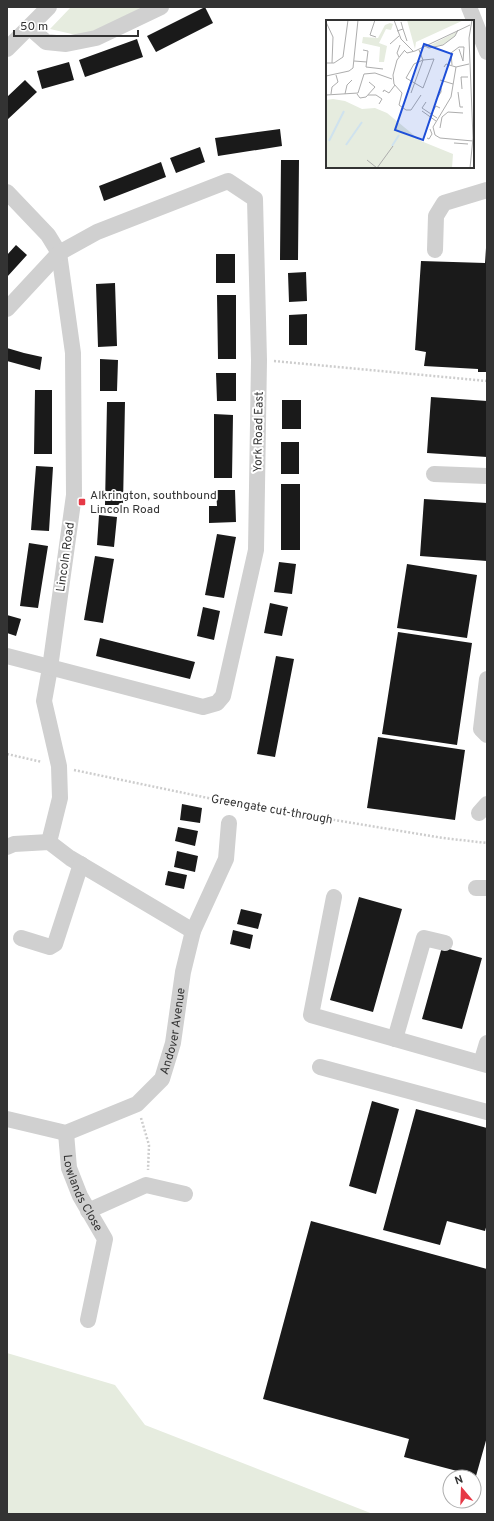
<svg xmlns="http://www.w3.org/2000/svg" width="494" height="1521" font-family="Overpass,sans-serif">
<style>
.green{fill:#e6ecdf}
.building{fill:#1a1a1a}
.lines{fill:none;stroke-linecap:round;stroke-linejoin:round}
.path{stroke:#cdcdcd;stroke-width:2.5;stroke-dasharray:2 2;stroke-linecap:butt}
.minor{stroke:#d0d0d0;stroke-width:16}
.poi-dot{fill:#e63946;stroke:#fff;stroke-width:1.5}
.labels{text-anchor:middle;stroke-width:4;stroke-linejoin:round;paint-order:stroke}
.street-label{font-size:12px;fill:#333;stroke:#fff}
.poi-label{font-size:12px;fill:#333;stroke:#fff;text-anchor:start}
.inset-river{fill:none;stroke:#cfe2ee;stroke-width:2}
.inset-road{fill:none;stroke:#adadad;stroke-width:1}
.view{fill:#1d4ed8;fill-opacity:0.15;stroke:#1d4ed8;stroke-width:2}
.inset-edge{fill:none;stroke:#333;stroke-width:2}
</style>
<rect width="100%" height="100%" fill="#fff"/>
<path class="green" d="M71,7H148L85,37L50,29Z
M7,1353L115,1385L145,1425L373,1514H7Z"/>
<path class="building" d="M205,7L213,23L156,52L147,36Z
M137,39L143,57L85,77L79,60Z
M69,62L74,80L42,89L37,71Z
M25,80L37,92L7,120V97Z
M280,129L282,146L218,156L215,138Z
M200,147L205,162L176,173L170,158Z
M281,160H299L298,260H280Z
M161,162L166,177L104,201L99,186Z
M16,245L27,255L7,277V255Z
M486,248L487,249V372H478V369L424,366L426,352L415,350L421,261L485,263Z
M216,254H235V283H216Z
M306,272L307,301L289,302L288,273Z
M115,283L117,346L98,347L96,284Z
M217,295H236V359H218Z
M307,314V345H289V315Z
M7,348L24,353L42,357L40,370L7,361Z
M100,359L118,360L117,391H100Z
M216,373H236V401H217Z
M35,390H52V454H34Z
M431,397L487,401V457L427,453Z
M282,400H301V429H282Z
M107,402H125L123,505H105Z
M214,414L233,415L232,478H214Z
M281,442H299V474H281Z
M36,466L53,467L49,531L31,530Z
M281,484H300V550H281Z
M216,490H235L236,522L209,523V506H217Z
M424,499L487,503V561L420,556Z
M99,515L117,517L114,547L97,545Z
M217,534L236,537L224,598L205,595Z
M29,543L48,546L38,608L20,606Z
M95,556L114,559L103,623L84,620Z
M279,562L296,564L292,594L274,592Z
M407,564L477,575L467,638L397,628Z
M270,603L288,607L282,636L264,633Z
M203,607L220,611L214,640L197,636Z
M7,615L21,619L16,636L7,633Z
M398,632L472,643L457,745L382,734Z
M100,638L195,662L190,679L96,656Z
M276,656L294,659L275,757L257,754Z
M378,737L465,750L455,820L367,808Z
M182,804L202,808L200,823L180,820Z
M178,827L198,831L195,846L175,841Z
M177,851L198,856L195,872L174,867Z
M168,871L187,875L184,889L165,885Z
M359,897L402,909L373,1012L330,1000Z
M241,909L262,914L258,929L237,924Z
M233,930L253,935L250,949L230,944Z
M442,947L482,958L462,1029L422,1019Z
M372,1101L399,1109L376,1194L349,1186Z
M416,1109L487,1128V1224L485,1231L447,1221L440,1245L383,1230Z
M311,1221L487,1269V1437L476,1476L404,1457L409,1439L263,1399Z"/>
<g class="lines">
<path class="path" d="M274,361L487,381
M7,754L42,762
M74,770L232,803L443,838L487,843
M141,1118L149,1145L148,1170"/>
<g class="minor">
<path d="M469,7L487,52"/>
<path d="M29,27L46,42L66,44L96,38L161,7"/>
<path d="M7,49L49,7"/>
<path d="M7,192L48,235L59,253L73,353L74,495L50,668L44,701L59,766L60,798L49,842"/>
<path d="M435,250L436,216L444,203L487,190"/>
<path d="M7,309L59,253L97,232L228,181L255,199L259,360L256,550L223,696L217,703L203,707L7,656"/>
<path d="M434,474L487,476"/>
<path d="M487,679L481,729L487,735"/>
<path d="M479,813L487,804"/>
<path d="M7,847L14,844L49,842L70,858L193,931"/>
<path d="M476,888H487"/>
<path d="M334,897L311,1015L487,1065"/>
<path d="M21,938L50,947L55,944L81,864"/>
<path d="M395,1039L424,938L445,943"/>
<path d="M481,1063L487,1043"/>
<path d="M320,1067L487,1112"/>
<path id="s1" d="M7,1119L66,1133L137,1104L162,1079L173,1043L183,972L193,931L226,859L229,823"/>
<path id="s2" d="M66,1133L69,1168L80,1196L105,1239L88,1320"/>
<path d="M88,1211L146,1185L185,1194"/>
</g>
</g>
<rect class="poi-dot" x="78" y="498" width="8" height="8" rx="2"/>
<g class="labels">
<g class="street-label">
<text transform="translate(258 432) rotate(-89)" y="4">York Road East</text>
<text transform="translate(65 557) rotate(-82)" y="4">Lincoln Road</text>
<text transform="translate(272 809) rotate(10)" y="4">Greengate cut-through</text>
<text dy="4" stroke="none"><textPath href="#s1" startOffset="222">Andover Avenue</textPath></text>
<text dy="4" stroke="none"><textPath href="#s2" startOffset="63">Lowlands Close</textPath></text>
</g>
<g class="poi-label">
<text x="90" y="499">Alkrington, southbound<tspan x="90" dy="14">Lincoln Road</tspan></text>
</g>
</g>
<g transform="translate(326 20)">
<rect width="148" height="148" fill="#fff"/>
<path d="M81,0H138L90,22L89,29ZM64,3L67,4L65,10L60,9L53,23L61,26L58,42H53L54,27L36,23L37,17L52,18L59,5ZM132,11L128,17L116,25L101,27ZM7,79L19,81L36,89L49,88L61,93L95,121L127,134L126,148H1L0,80Z" fill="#e6ecdf"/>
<path class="inset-river" d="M3,121L18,91M20,125L36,102M66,126L73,115"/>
<path class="inset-road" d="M49,0L44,15L50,17M68,0L75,19L87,31M0,2L7,17L6,43M77,9L81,21M71,11L77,9L75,2M64,24L73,16M99,26L103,28L117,25L129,16L132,10M133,29L137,41M37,30L42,31L40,47L57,49M78,30L81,33L89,31L144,5M78,31L71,40L67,55L68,64L76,73L73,85L80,90H85L95,75M73,37L71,33L74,25M108,39L97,68L80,58L88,44L97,40ZM28,41L41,42M0,43H8L17,37L22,0M143,44L130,47L125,77L107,107L109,115L114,118L147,121M126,45L125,33L133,27H138L137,41M118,47L120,44L130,47M0,56L23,51L27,48L32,0M114,60L127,64M136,69L135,57H142M57,72L58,70L63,73L69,65M132,72L134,87H137M85,73L97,40L93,30M5,74L6,67L12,62L10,55M19,74L21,65L26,60M31,74L34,78L40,77L49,67L43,62M0,75L32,73L38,54L49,53L66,59M42,75H50L56,79L53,84M110,80L115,72V68M100,82L96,88L111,98M96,91L110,101M105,94L110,86L114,88M114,108L116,97L122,92L137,93M101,118L103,119L106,114L104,109M128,123L142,124M41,140L51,148M51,148L67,126M144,148L147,118L143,18L146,0"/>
<path class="view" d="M98,24L126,34L97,120L69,110Z"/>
<rect width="148" height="148" class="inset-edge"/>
</g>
<rect width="494" height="1521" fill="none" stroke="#333333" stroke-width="16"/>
<g transform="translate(462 1489) rotate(341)"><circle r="19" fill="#ffffff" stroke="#adadad"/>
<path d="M0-3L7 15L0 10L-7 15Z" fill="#e63946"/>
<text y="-6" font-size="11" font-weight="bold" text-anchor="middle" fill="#333333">N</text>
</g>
<path d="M14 30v6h124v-6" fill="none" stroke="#333333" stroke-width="2"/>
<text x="20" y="30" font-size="12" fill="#333333" stroke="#ffffff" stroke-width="3" paint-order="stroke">50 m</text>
</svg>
